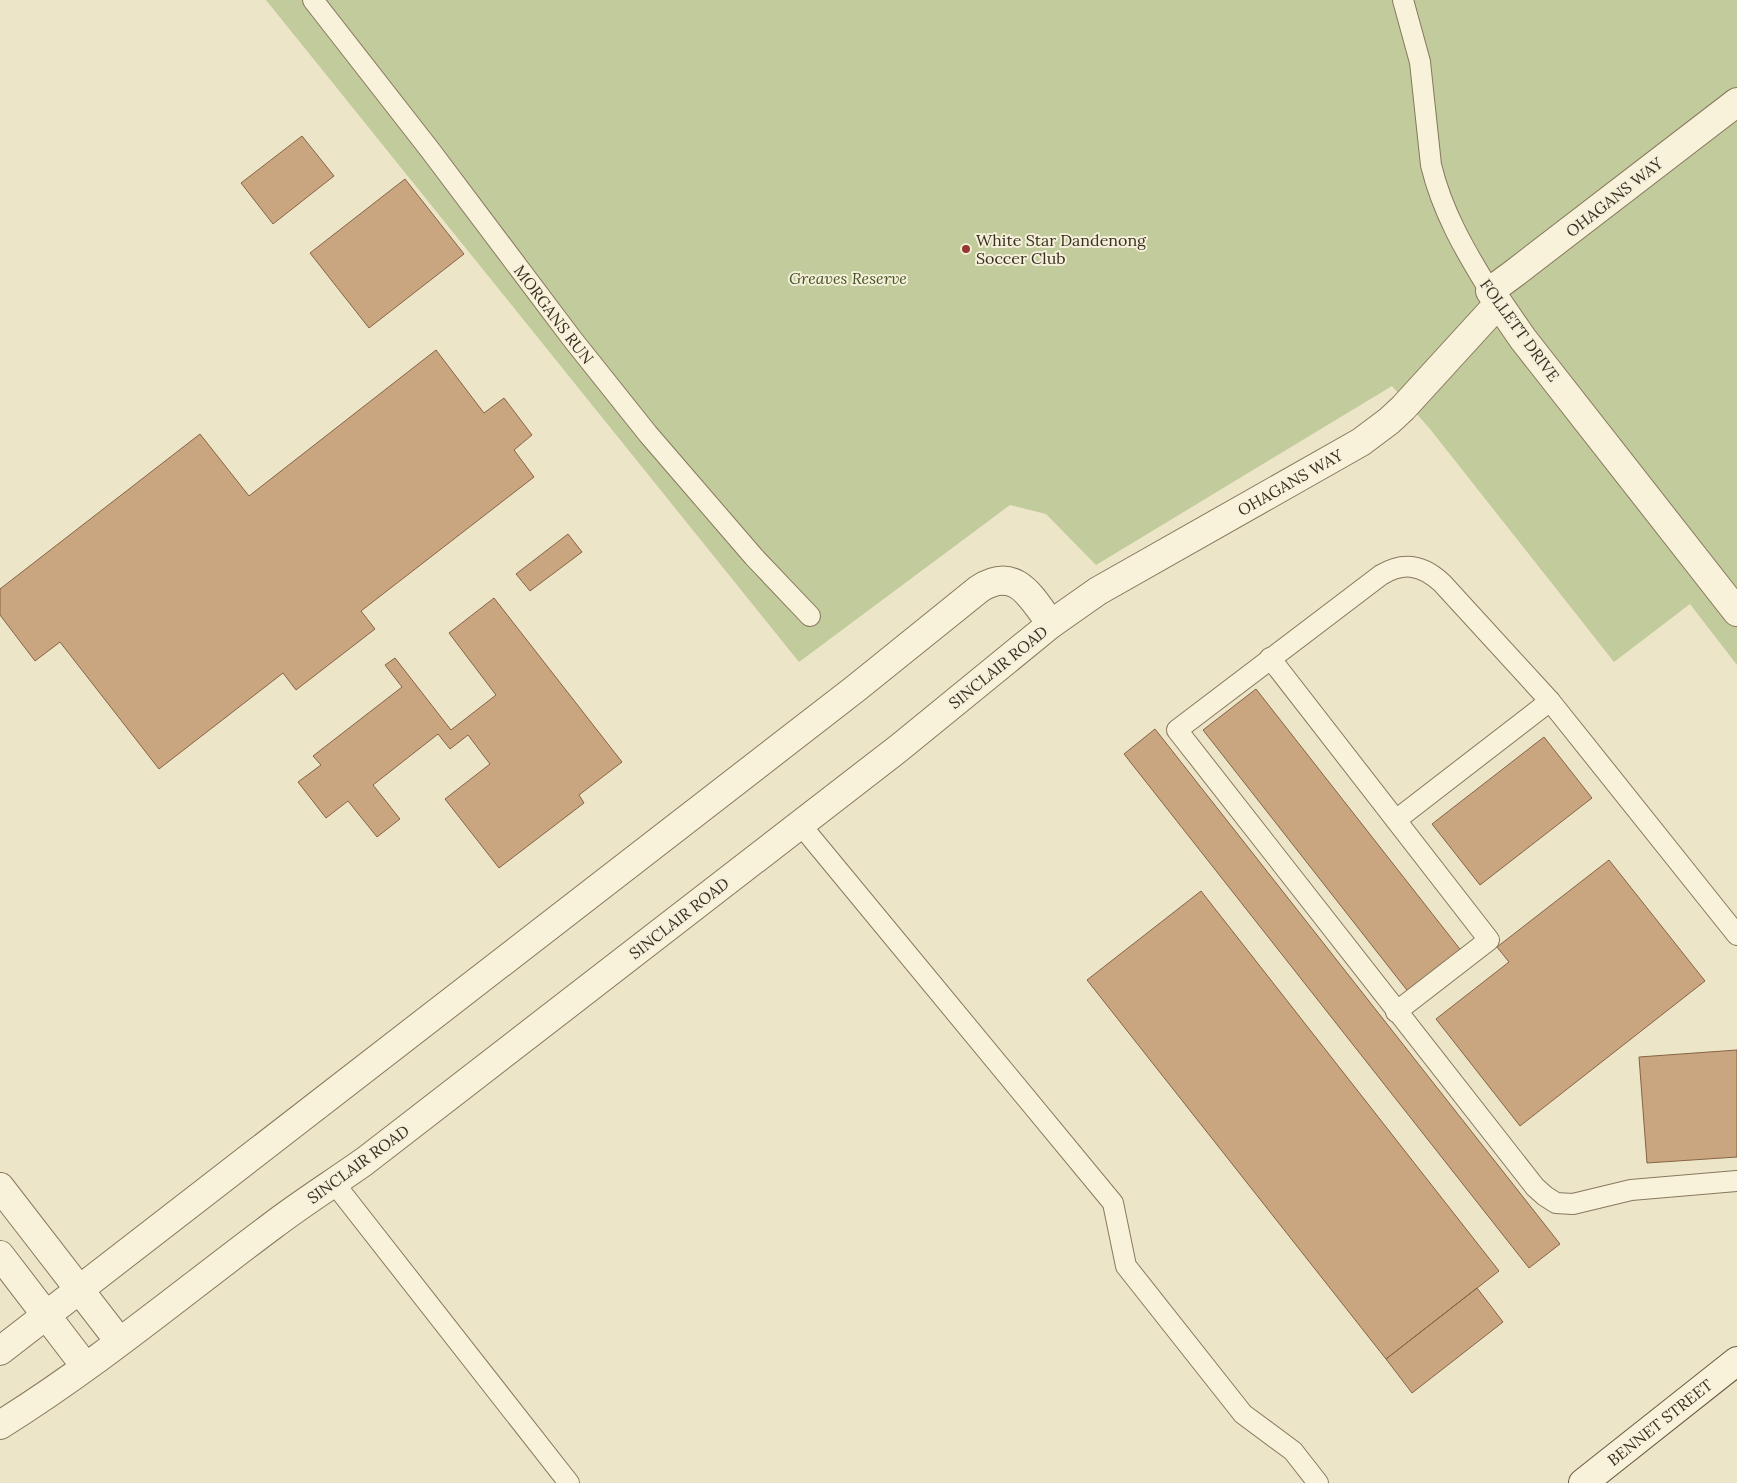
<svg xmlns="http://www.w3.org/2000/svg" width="1737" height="1483" font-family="Lora,serif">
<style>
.green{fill:#c1cb9c}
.building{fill:#c9a580;stroke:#866445}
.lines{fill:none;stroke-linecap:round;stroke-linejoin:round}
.service-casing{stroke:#88785e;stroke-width:22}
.minor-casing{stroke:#88785e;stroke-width:30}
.secondary-casing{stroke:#6a5941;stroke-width:30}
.service{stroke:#f8f2db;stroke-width:20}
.minor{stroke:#f8f2db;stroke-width:28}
.secondary{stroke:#f8f2db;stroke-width:28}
.poi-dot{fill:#953830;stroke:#f4efd8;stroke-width:2}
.labels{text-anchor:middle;stroke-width:4;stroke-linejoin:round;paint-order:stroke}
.street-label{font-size:16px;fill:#392f21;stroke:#f4efd8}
.poi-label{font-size:16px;fill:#392f21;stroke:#f4efd8;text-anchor:start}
.park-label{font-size:16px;font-style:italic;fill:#465528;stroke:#f4efd8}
</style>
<rect width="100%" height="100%" fill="#ede5c8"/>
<path class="green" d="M266,0H1737V665L1690,604L1614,662L1430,429L1392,386L1096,565L1046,514L1010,505L799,662Z"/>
<path class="building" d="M302,136L334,176L273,224L241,183Z
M405,179L464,254L369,328L310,253Z
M436,350L484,413L504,398L532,435L514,450L534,477L361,611L375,629L296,690L283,673L159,769L60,642L35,661L0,615V589L200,434L249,496Z
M568,534L582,552L530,591L516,574Z
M494,598L622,762L579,795L584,803L499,868L445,799L490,764L468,735L450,749L438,734L373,785L400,819L377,837L348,801L326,818L298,782L321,765L313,756L402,687L385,665L395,658L451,730L496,695L449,633Z
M1256,689L1463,953L1410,994L1203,730Z
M1155,729L1560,1244L1529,1268L1124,754Z
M1544,737L1592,798L1480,885L1432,824Z
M1609,860L1705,981L1520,1126L1436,1019L1509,962L1497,947Z
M1201,891L1499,1271L1386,1359L1087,980Z
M1737,1050V1157L1647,1163L1639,1057Z
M1477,1288L1503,1322L1412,1393L1386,1359Z"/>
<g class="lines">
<defs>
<g id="service">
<path id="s1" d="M313,0L430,150L573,340L648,434L754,557L810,616"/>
<path d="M1403,0L1420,62L1431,165C1442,211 1465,251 1490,291"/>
<path d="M1270,658L1489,940L1396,1012"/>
<path d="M1396,820L1550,701"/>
<path d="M800,824L1113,1203L1126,1266L1243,1414L1293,1451L1318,1483"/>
<path d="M1737,935L1550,701L1442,583C1423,565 1404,561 1381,575L1177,730L1535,1187L1545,1196L1556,1203L1573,1204L1631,1190L1737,1181"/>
<path d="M334,1183L569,1483"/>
</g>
<g id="minor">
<path d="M1737,102L1512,275L1490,291L1523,339L1737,612"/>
<path id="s2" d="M1051,624L1098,591L1361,442L1389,421L1403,408L1498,304"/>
<path d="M0,1187L119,1341"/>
<path d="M0,1255L85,1366"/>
<path d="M0,1351L855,689L979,589C1016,565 1031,597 1051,624L899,748L365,1161C334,1183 302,1203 272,1226C182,1293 95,1366 0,1425"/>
</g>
<g id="secondary">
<path id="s3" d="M1583,1483L1737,1361"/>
</g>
</defs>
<use href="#service" class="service-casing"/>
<use href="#minor" class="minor-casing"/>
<use href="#secondary" class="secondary-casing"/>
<use href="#service" class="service"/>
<use href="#minor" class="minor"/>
<use href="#secondary" class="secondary"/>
</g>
<circle class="poi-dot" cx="966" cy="249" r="5"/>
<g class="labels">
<g class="street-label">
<text transform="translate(1614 197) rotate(-38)" y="6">OHAGANS WAY</text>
<text dy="6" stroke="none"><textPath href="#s1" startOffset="396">MORGANS RUN</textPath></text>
<text transform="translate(1520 330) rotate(54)" y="6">FOLLETT DRIVE</text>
<text dy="6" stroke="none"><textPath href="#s2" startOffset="278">OHAGANS WAY</textPath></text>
<text transform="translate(998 667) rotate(-39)" y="6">SINCLAIR ROAD</text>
<text transform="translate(679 918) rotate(-38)" y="6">SINCLAIR ROAD</text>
<text transform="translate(358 1164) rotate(-36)" y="6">SINCLAIR ROAD</text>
<text dy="6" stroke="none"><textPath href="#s3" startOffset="98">BENNET STREET</textPath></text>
</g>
<g class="poi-label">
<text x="976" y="246">White Star Dandenong<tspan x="976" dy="18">Soccer Club</tspan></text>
</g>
<g class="park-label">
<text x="848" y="284">Greaves Reserve</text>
</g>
</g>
</svg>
